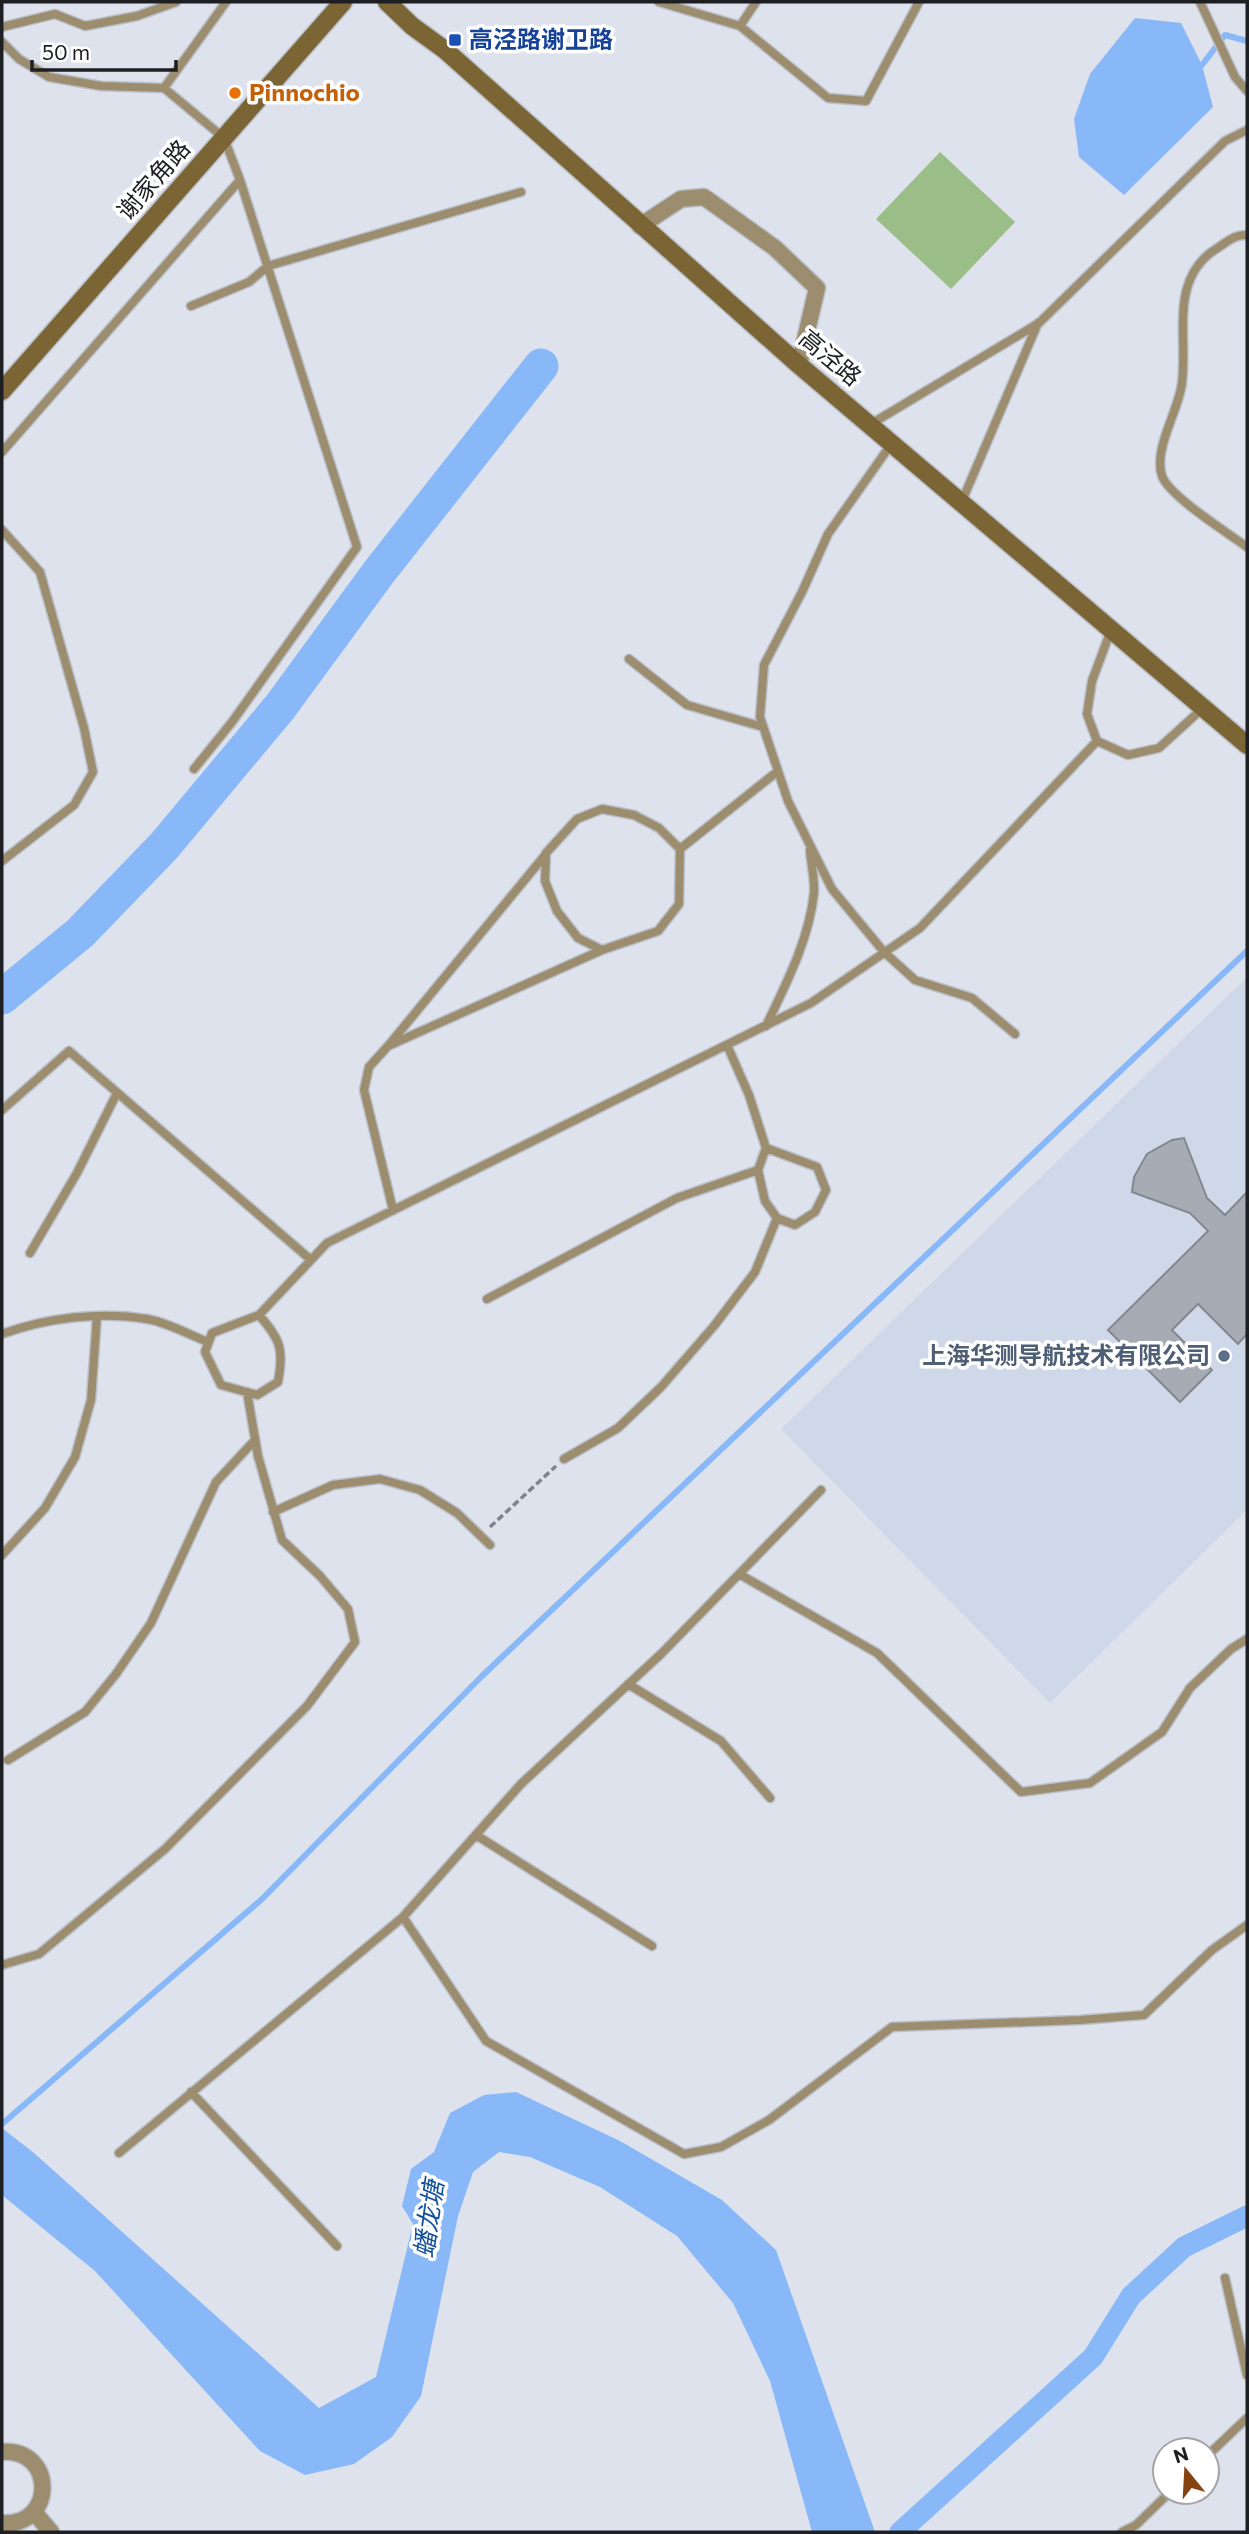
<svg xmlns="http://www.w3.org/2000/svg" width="1249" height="2534" font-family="Commissioner,'Noto Sans SC',sans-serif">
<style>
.built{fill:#cfd8e8}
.green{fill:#9bbd87}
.water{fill:#89b8f8}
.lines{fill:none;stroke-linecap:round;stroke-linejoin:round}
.stream{stroke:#89b8f8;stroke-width:6}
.canal{stroke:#89b8f8;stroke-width:21}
.river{stroke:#89b8f8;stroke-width:35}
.building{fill:#a6abb4;stroke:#838890;stroke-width:2}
.lane-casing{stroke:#babfc8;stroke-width:11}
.street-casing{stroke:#babfc8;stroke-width:19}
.secondary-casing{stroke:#babfc8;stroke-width:21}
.path{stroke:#81848b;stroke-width:3.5;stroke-dasharray:7 3.5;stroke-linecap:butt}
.lane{stroke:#9d8d6f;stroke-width:8}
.street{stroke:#9d8d6f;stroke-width:16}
.secondary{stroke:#7c6535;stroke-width:18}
.transit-dot{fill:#1a4fb4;stroke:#fff;stroke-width:2.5}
.food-dot{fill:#e8710a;stroke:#fff;stroke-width:2.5}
.service-dot{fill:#5c6f8a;stroke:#fff;stroke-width:2.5}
.labels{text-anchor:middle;stroke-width:7;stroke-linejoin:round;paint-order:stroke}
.transit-label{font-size:24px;font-weight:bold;fill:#164399;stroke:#fff;text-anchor:start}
.food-label{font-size:24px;font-weight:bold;fill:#c56008;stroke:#fff;text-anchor:start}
.street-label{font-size:24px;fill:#1d1f23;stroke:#fff}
.service-label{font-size:24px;font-weight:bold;fill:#4e5e75;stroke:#fff;text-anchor:end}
.water-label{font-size:26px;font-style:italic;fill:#14519b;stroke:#fff}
</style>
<rect width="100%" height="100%" fill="#dde2ec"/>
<path class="built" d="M1247,977V1510L1050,1703L781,1429Z"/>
<path class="green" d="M940,152L1015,222L951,289L876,219Z"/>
<path class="water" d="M1135,18L1181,23L1202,65L1213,107L1124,195L1079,157L1074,119L1090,74Z
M516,2092L620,2141L722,2200L776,2250L875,2532H812L770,2381L733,2303L677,2236L600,2187L530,2157L499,2152L473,2172L458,2216L421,2396L392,2437L354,2464L305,2475L260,2451L95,2271L2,2195V2128L34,2153L319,2408L376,2377L413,2224L402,2206L411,2169L434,2152L450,2113L484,2095Z"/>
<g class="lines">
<path class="stream" d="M1202,65L1225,35L1247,41
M2,2124L262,1899L482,1676L1247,951"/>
<path class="canal" d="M900,2532L1093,2357L1131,2296L1184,2247L1247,2216"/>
<path class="river" d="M2,997L80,933L164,846L280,707L379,572L541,366"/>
</g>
<path class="building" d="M1184,1138L1207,1198L1225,1215L1247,1192V1334L1238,1344L1198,1304L1172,1330L1212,1370L1180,1402L1108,1330L1208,1231L1190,1213L1132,1192L1134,1177L1147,1154L1172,1140Z"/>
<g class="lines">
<defs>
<path id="lane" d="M659,2L740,26L828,98L866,101L919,2
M1200,2L1235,77L1247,91
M740,26L756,2
M2,27L55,14L85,26L137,16L176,2
M2,42L19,59L49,77L101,86L164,88L224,138L240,180L2,452
M164,88L226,2
M1247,235C1236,234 1228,241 1219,247C1168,277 1188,334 1182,383C1179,410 1153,449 1162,476C1169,496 1228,533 1247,547
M191,306L249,282L268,266L521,192
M871,424L1039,323L1225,141L1247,130
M892,443L828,534L802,592L764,665L760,717L788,801L832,889L884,952L915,980L972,998L1015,1034
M962,501L1038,323
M2,530L40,572L84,728L93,772L74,805L2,861
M1111,630L1092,681L1087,714L1097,741L1128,755L1159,748L1203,708
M629,659L687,705L763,727
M194,769L232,722L357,547L240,180
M680,849L659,828L634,815L602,809L577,819L546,853L545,881L557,911L578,938L602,950L658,931L679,904L680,849L778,771
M546,854L388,1046L602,950
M766,1026C786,984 809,940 814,893C815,879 811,864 810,850
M727,1045L749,1095L766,1148L758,1170L765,1201L777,1218L795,1225L815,1212L826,1190L817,1167L766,1148
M388,1046L369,1067L364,1090L393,1210
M2,1110L69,1051L311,1260
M30,1253L77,1173L117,1093
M487,1299L677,1198L758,1170
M259,1315C281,1340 284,1350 278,1382L257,1395L221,1385L205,1352L212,1333L259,1315L327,1243L811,1003L920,928L1097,741
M2,1334C46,1318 100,1311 147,1319C167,1322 189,1335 208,1342
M564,1459L618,1428L661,1387L714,1326L755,1272L777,1218
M821,1490L662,1653L521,1784L403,1917L486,2041L684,2154L721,2147L769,2120L892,2027L1080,2020L1144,2015L1212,1950L1247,1925
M273,1512L333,1485L380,1479L420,1490L457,1513L490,1545
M2,1555L45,1508L75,1457L91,1400L97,1316
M739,1574L877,1653L1021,1792L1090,1783L1162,1732L1190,1688L1231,1649L1247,1639
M628,1684L721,1741L770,1798
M8,1760L85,1712L116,1674L151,1623L216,1482L255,1440
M476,1835L652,1946
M2,1965L39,1954L165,1849L307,1706L355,1642L348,1609L320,1576L282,1540L258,1456L247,1392
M191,2092L337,2246
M119,2153L403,1917
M1225,2278L1247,2375
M1207,2456L1247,2418
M1122,2532L1136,2525L1170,2492"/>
<path id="street" d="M640,226L681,199L704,197L775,248L817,288L799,365
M2,2452C56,2448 56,2527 2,2523
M34,2512L51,2532"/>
<path id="secondary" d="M387,2L412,26L445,50L799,365L1247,745
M2,391L343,2"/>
</defs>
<use href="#lane" class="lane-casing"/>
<use href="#street" class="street-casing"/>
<use href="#secondary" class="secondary-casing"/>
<path class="path" d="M490,1527L556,1466"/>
<use href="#lane" class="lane"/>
<use href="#street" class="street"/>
<use href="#secondary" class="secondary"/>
</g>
<rect class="transit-dot" x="448" y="33" width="14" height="14" rx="3.5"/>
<circle class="food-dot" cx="235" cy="93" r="7"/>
<circle class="service-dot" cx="1224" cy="1356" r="7"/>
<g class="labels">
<g class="transit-label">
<text x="469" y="48">高泾路谢卫路</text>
</g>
<g class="food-label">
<text x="249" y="101">Pinnochio</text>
</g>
<g class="street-label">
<text transform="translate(154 180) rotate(-49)" y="8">谢家角路</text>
<text transform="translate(830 358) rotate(40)" y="8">高泾路</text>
</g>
<g class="service-label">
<text x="1210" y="1364">上海华测导航技术有限公司</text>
</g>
<g class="water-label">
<text transform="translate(429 2219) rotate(-82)" y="9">蟠龙塘</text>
</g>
</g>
<rect width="1249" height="2534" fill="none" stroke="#1d1f23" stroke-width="7"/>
<g transform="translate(1186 2471) rotate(342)"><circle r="33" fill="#ffffff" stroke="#a5a5a7" stroke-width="2"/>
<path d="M0-5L12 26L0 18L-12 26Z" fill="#854312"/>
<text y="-10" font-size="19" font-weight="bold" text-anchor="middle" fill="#1d1f23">N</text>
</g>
<path d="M32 60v10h144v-10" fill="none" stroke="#1d1f23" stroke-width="3.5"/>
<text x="42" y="60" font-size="21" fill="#1d1f23" stroke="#ffffff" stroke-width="5" paint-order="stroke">50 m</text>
</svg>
